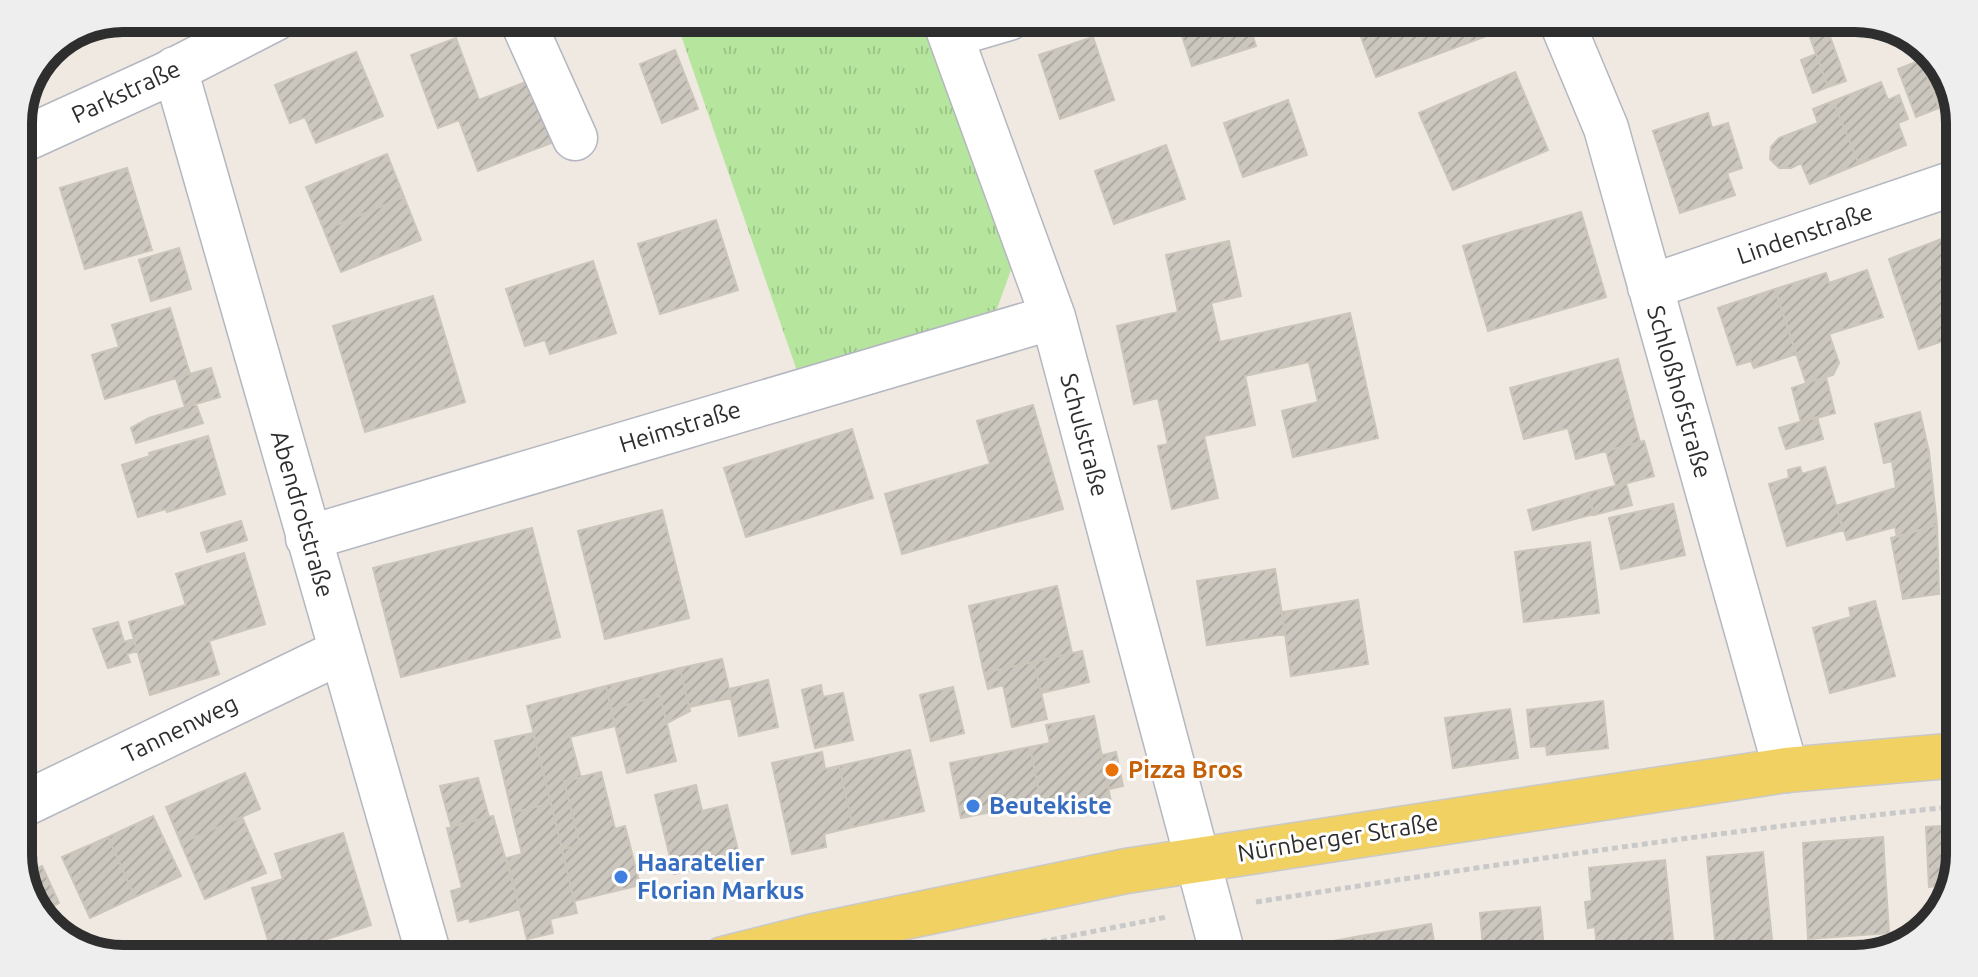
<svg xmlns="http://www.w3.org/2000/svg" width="1978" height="977" font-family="Ubuntu,sans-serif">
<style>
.grass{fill:url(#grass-tufts)}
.building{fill:url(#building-hatch);stroke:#cbc5ba;stroke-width:2}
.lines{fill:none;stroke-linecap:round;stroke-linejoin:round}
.minor-casing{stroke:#b4b7c1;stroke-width:47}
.major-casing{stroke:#c9c9c9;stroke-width:47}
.path{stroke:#c9c9c9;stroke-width:5;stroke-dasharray:6 4;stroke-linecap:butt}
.minor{stroke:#fff;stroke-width:44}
.major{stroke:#f2d163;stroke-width:44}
.food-dot{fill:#e8710a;stroke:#fff;stroke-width:3}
.shop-dot{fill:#3f7fe0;stroke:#fff;stroke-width:3}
.labels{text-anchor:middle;stroke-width:6;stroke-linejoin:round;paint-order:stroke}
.street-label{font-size:24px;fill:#2e2e2e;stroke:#fff}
.food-label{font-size:24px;font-weight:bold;fill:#c56008;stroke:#fff;text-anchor:start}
.shop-label{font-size:24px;font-weight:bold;fill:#366cbe;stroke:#fff;text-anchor:start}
.rim{fill:none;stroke:#2e2e2e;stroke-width:10}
</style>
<defs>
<pattern id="grass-tufts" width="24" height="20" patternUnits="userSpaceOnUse" patternTransform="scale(2)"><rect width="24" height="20" fill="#b6e59e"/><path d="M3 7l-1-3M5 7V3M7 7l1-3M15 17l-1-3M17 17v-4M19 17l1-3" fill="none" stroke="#9dc588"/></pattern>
<pattern id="building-hatch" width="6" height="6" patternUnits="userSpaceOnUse" patternTransform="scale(2)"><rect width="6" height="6" fill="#cbc7bf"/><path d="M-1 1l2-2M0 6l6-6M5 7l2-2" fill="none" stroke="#afaba4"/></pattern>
</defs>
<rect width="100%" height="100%" fill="#efe9e1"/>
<path class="grass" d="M675,18H919L1012,267L997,309L797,371Z"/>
<path class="building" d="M1176,18H1247L1256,46L1192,66Z
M1354,18H1508L1511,27L1376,77Z
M1824,20L1846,81L1828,87L1806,26Z
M1093,37L1114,100L1060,119L1039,55Z
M456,38L479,100L531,80L554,142L478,171L459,120L438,128L411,55Z
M1914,40L1942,64L1955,103L1939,108Z
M675,50L698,109L662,123L640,64Z
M356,52L383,116L316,143L305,117L290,123L275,85Z
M1816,54L1828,87L1813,93L1801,60Z
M1921,60L1939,108L1916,117L1898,69Z
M1515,72L1548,150L1453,190L1419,113Z
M1881,82L1888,100L1899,95L1908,119L1898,123L1906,145L1859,164L1833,101Z
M1288,100L1307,155L1243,177L1224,123Z
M1833,101L1859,164L1810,184L1801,163L1791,168H1779L1770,159L1771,147L1779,138L1818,123L1813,109Z
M1708,113L1712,128L1728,123L1742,168L1727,173L1735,195L1680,213L1653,131Z
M1166,145L1185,199L1114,224L1095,171Z
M387,154L404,197L324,230L306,187Z
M127,168L152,250L85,269L60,188Z
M404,197L421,240L341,272L324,230Z
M1581,212L1606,297L1488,331L1463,246Z
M716,220L738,290L660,314L638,244Z
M1960,232V338L1950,342L1949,339L1919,349L1889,259Z
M1229,241L1241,296L1211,303L1220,342L1350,313L1378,438L1293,457L1282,411L1318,402L1309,362L1245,376L1255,425L1204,436L1218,498L1172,509L1158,446L1168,444L1158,398L1134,404L1117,326L1178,312L1166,255Z
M179,248L191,289L151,301L139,260Z
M593,261L616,333L550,354L545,340L525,346L506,289Z
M1867,270L1883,317L1829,334L1839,363L1833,375L1806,383L1775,289L1826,273L1829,283Z
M1775,289L1796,354L1754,368L1751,361L1737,365L1718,308Z
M433,296L465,402L365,432L333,326Z
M170,308L190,374L105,399L92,355L119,347L112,325Z
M1618,359L1640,442L1576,459L1568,428L1524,439L1510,388Z
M211,368L220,397L185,407L176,378Z
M1826,377L1835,413L1801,422L1792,388Z
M196,404L203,423L136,443L131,428L149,418Z
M1033,405L1063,509L902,554L885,494L990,464L977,421Z
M1920,412L1929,452L1937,525L1897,537L1895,527L1847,540L1836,506L1896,488L1892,461L1884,463L1875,424Z
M1817,417L1823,439L1786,449L1779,428Z
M852,429L873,498L746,537L724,468Z
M208,436L225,494L167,512L166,509L138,517L122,465L150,456L149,453Z
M1644,441L1654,476L1616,486L1606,451Z
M1800,467L1802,474L1825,467L1843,530L1787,546L1769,484L1789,478L1788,470Z
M1626,483L1632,505L1594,515L1588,493Z
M1588,493L1594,514L1533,530L1528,510Z
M1673,504L1685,555L1621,569L1609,518Z
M662,510L689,618L605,639L578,531Z
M241,521L247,540L207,552L201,533Z
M1937,525L1939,594L1903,599L1891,538Z
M532,528L560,637L401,677L373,568Z
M1590,542L1599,613L1524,622L1515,552Z
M244,553L265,624L209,641L219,674L150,695L129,622L186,605L176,574Z
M1275,569L1285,634L1207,645L1197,581Z
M1057,586L1072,653L984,673L969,606Z
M1953,593H1960V623L1954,624Z
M1358,600L1368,664L1291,676L1282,612Z
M1875,601L1895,676L1830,693L1813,628L1851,617L1849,608Z
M118,622L124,642L134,639L137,651L127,654L130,662L108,668L93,629Z
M1082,651L1089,682L1041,693L1034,662Z
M722,659L731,698L689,707L680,668Z
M1034,662L1047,719L1012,727L1003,685L988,689L984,673Z
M680,668L690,711L667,723L660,696L611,709L606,686Z
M768,680L778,727L739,736L729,689Z
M821,685L823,697L843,693L853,740L815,748L802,690Z
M606,686L615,726L570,737L581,778L564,781L580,845L562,849L527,706Z
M953,687L964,733L931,741L920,695Z
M660,696L676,761L627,773L611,709Z
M1603,701L1608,748L1547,755L1546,746L1531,747L1527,710Z
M1510,709L1518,758L1453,768L1445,718Z
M1094,716L1111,802L1072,810L1069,797L1041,802L1030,747L1050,743L1046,725Z
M533,733L551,803L512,813L495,741Z
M1030,747L1041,802L961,818L950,763Z
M910,750L924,811L853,827L839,766Z
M822,752L825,769L839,766L853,827L824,834L826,847L792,854L772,763Z
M1116,752L1123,786L1109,789L1102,755Z
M601,772L615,829L625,826L640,885L574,901L562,849L580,845L564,781Z
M245,773L260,809L181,843L166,807Z
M478,778L489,817L451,826L440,786Z
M696,785L702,811L727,805L740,859L674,874L655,795Z
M551,803L577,913L550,919L553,933L527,939L507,858L522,854L512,813Z
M153,816L181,876L135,897L108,837Z
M493,816L520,909L470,922L469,918L458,921L451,891L462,888L447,828Z
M242,817L266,873L205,899L181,843Z
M1960,825V854L1953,885L1929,887L1926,827Z
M343,833L371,925L273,956L252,888L283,879L275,854Z
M108,837L135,897L90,918L62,857Z
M1883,837L1889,933L1808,939L1803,843Z
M1763,852L1774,959H1717L1707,857Z
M1665,860L1675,959H1598L1595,927L1588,928L1585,902L1592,901L1589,868Z
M42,866L59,903L37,914L23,875Z
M1540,907L1545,959H1484L1480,913Z
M1431,924L1437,959H1370L1366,935Z
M1366,935L1370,959H1303L1301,947Z"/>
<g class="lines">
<defs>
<path id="minor" d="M521,18L575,138
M944,18L1053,317L1224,959
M1560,18L1606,128L1786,770
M951,35L1009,18
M175,69L430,959
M18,142L165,75L276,18
M1650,287L1960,181
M308,538L1053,317
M18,807L342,651"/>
<path id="major" d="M723,959L814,936L1126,871L1786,770L1960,755"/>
</defs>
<use href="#minor" class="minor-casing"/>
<use href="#major" class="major-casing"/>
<path class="path" d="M142,18L148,33
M1256,902C1490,865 1724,830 1960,806
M953,959L1167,917"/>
<use href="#minor" class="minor"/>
<use href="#major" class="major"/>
</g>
<circle class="food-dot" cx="1112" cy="770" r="8"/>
<g class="shop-dot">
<circle cx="973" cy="806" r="8"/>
<circle cx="621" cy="877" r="8"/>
</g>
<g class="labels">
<g class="street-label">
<text transform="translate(126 92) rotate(-25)" y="8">Parkstraße</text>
<text transform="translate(1805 234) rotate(-19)" y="8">Lindenstraße</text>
<text transform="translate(1679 392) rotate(74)" y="8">Schloßhofstraße</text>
<text transform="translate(680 427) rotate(-17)" y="8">Heimstraße</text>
<text transform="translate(1084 435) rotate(75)" y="8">Schulstraße</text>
<text transform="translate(302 514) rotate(74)" y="8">Abendrotstraße</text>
<text transform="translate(180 729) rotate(-26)" y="8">Tannenweg</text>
<text transform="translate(1338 838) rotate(-9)" y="8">Nürnberger Straße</text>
</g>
<g class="food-label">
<text x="1128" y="778">Pizza Bros</text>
</g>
<g class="shop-label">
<text x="989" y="814">Beutekiste</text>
<text x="637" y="871">Haaratelier<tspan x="637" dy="28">Florian Markus</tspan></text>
</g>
</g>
<path d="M0 0H1978V977H0ZM123 32H1855A91 91 0 0 1 1946 123V854A91 91 0 0 1 1855 945H123A91 91 0 0 1 32 854V123A91 91 0 0 1 123 32Z" fill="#eee" fill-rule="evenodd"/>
<path class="rim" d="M123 32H1855A91 91 0 0 1 1946 123V854A91 91 0 0 1 1855 945H123A91 91 0 0 1 32 854V123A91 91 0 0 1 123 32Z"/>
</svg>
